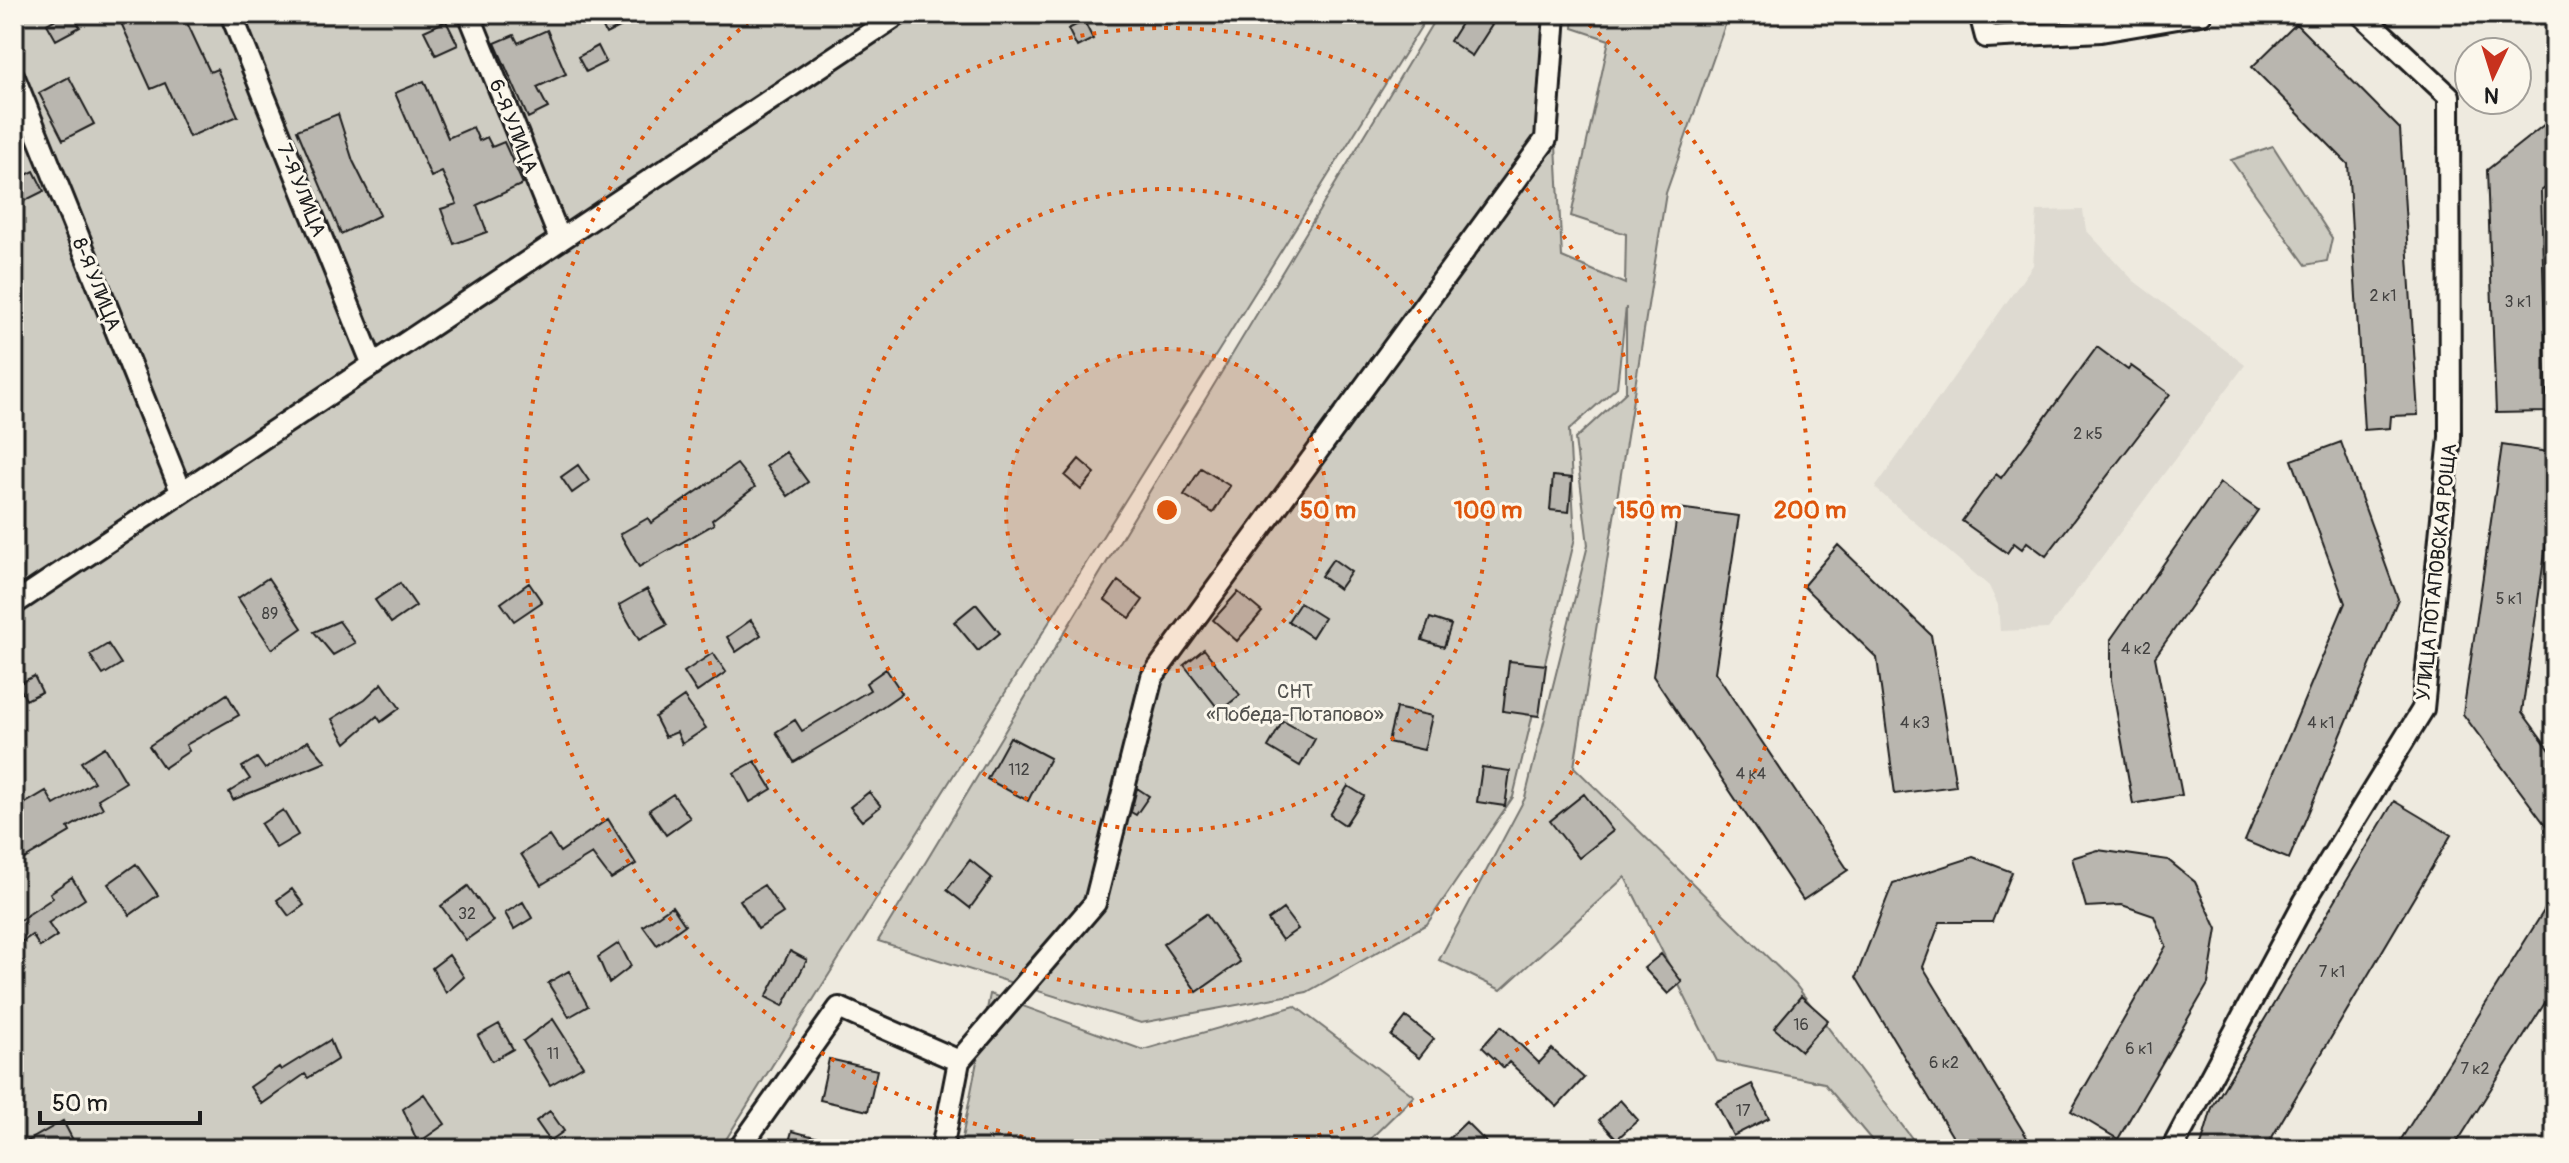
<svg xmlns="http://www.w3.org/2000/svg" width="2569" height="1163" font-family="Pangolin,sans-serif">
<style>
.built{fill:#dedad1}
.green{fill:#ceccc2;stroke:#75746f;stroke-width:2}
.building{fill:#b9b6af;stroke:#1c1c1c;stroke-width:2}
.lines{fill:none;stroke-linecap:round;stroke-linejoin:round}
.street-casing{stroke:#1c1c1c;stroke-width:26}
.street{stroke:#fbf7ec;stroke-width:20}
.ring{fill:none;stroke:#de560d;stroke-width:4;stroke-dasharray:4 8}
.labels{text-anchor:middle;stroke-width:6;stroke-linejoin:round;paint-order:stroke}
.number-label{font-size:16px;fill:#434241}
.street-label{font-size:20px;fill:#1c1c1c;stroke:#fbf7ec}
.park-label{font-size:20px;fill:#51514e;stroke:#fbf7ec}
.centre{fill:#de560d;stroke:#fbf7ec;stroke-width:4}
.ring-label{font-size:24px;text-anchor:middle;font-weight:bold;fill:#de560d;stroke:#fbf7ec;stroke-width:6;stroke-linejoin:round;paint-order:stroke}
</style>
<rect width="100%" height="100%" fill="#eeeadf"/>
<filter id="ink" filterUnits="userSpaceOnUse"><feTurbulence type="fractalNoise" baseFrequency=".0125" numOctaves="2"/><feDisplacementMap in="SourceGraphic" scale="16" xChannelSelector="R" yChannelSelector="G"/><feConvolveMatrix kernelMatrix="1 2 1 2 8 2 1 2 1" color-interpolation-filters="sRGB"/></filter>
<g filter="url(#ink)">
<path class="built" d="M2083,210L2086,230L2134,281L2245,365L2048,629L2000,631L1998,605L1989,586L1875,488L2033,265L2037,211Z"/>
<path class="green" d="M14,14H1429L720,1149H14Z
M1438,14H1549L1562,257L1625,284L1626,234L1571,216L1609,40L1573,28L1574,14H1729L1666,193L1574,767L1795,984L1920,1149H1879L1824,1083L1717,1061L1625,877L1501,990L1439,960L1525,798L1588,545L1575,439L1626,392V307L1617,387L1569,430L1575,538L1513,797L1427,924L1307,992L1141,1023L878,941Z
M2273,146L2332,238L2327,261L2306,265L2231,160Z
M990,994L1143,1050L1295,1006L1414,1096L1360,1149H960Z"/>
<path class="building" d="M65,14H73L80,27L56,40L47,24Z
M117,14H183L210,72L217,69L238,116L189,137L165,83L151,89Z
M596,14H646L606,34Z
M1467,14H1475L1492,25L1472,56L1450,41Z
M446,21L458,45L436,55L424,31Z
M1084,21L1093,39L1077,47L1068,29Z
M2296,24L2400,129L2418,415L2391,416L2390,428L2364,430L2348,164L2252,67Z
M547,30L566,74L537,87L548,108L528,118L495,43L514,35L518,43Z
M598,46L606,62L586,72L578,57Z
M69,77L94,124L63,140L39,93Z
M424,81L448,138L473,127L479,141L487,137L492,147L504,142L523,184L477,205L487,232L454,244L441,209L457,204L442,172L431,177L395,93Z
M338,114L353,161L380,215L341,234L297,130Z
M2555,116V181L2541,191L2547,412L2496,413L2487,170Z
M34,171L44,191L14,206V181Z
M2097,347L2128,370L2131,366L2170,394L2046,556L2027,542L2022,549L2014,543L2007,553L1962,521L1996,474L2001,478Z
M2341,442L2398,599L2289,859L2245,841L2345,603L2292,460Z
M2502,445L2555,453V483L2522,712L2555,757V838L2463,714Z
M786,452L808,482L788,496L766,466Z
M1079,459L1095,473L1081,490L1065,476Z
M737,464L755,487L712,520L714,524L639,567L620,534L648,518L651,523Z
M578,465L589,481L572,493L561,477Z
M1201,468L1230,486L1213,513L1184,495Z
M1553,476L1572,478L1569,512L1550,510Z
M2220,483L2258,510L2155,657L2182,795L2133,804L2111,680V639Z
M1678,508L1739,516L1715,672L1848,870L1803,900L1653,676Z
M1838,545L1931,635L1956,786L1895,794L1877,658L1803,586Z
M1333,559L1351,572L1339,589L1321,576Z
M268,578L302,628L272,649L238,598Z
M1118,581L1143,600L1130,618L1105,600Z
M400,583L416,606L391,623L375,600Z
M529,583L542,602L514,621L501,603Z
M647,589L667,625L639,640L619,605Z
M1238,592L1262,612L1237,641L1213,620Z
M1300,603L1324,618L1312,637L1288,621Z
M976,604L1000,633L978,651L954,622Z
M1430,618L1451,625L1444,647L1422,640Z
M751,620L761,635L736,652L727,637Z
M339,621L355,643L333,655L314,632Z
M108,644L121,664L103,675L90,655Z
M1204,649L1240,695L1220,711L1184,665Z
M713,653L726,672L697,692L684,672Z
M1509,661L1546,665L1539,716L1503,711Z
M886,669L902,693L853,727L794,762L776,732L795,720L802,731L870,690L866,683Z
M34,676L42,692L26,700L18,684Z
M382,683L400,708L381,722L377,716L346,743L332,719L365,699Z
M227,694L239,715L186,745L189,751L164,768L149,746Z
M684,697L706,728L682,744L677,732L665,737L655,717Z
M1396,708L1432,716L1424,750L1388,742Z
M1283,721L1315,739L1300,766L1268,747Z
M1010,737L1050,758L1028,801L987,779Z
M308,741L326,762L233,800L229,792L250,779L242,767L257,758L265,769Z
M105,747L126,782L98,799L103,808L68,828L70,832L14,865V810L46,791L54,805L94,782L81,762Z
M755,761L772,789L750,802L734,773Z
M1482,767L1510,771L1505,806L1477,802Z
M1348,786L1364,796L1345,825L1330,815Z
M1137,788L1149,796L1136,815L1131,812Z
M869,792L881,806L862,821L850,807Z
M673,794L690,818L666,835L649,810Z
M1584,794L1613,831L1579,858L1550,821Z
M2394,801L2451,835L2265,1149H2200L2212,1108Z
M283,810L298,835L276,848L261,824Z
M608,819L636,864L611,879L592,854L541,885L521,854L549,836L560,852Z
M2098,850L2168,860L2195,882L2217,929L2208,984L2118,1139L2071,1111L2166,946L2154,916L2122,905L2086,907L2072,858Z
M1973,857L2012,872L1992,922H1940L1923,967L2034,1149H1960L1856,977L1893,883Z
M970,860L992,878L970,908L947,890Z
M136,864L158,895L130,915L108,884Z
M72,878L85,899L48,923L57,936L40,947L32,935L22,942L14,924L53,898L50,893Z
M764,885L783,913L758,929L740,900Z
M468,886L493,921L466,940L441,906Z
M292,889L304,905L289,916L277,900Z
M2555,893V987L2453,1149H2395Z
M523,902L532,918L514,929L505,913Z
M672,906L685,925L657,945L643,926Z
M1283,909L1298,929L1282,940L1268,920Z
M1206,914L1240,962L1197,992L1163,944Z
M619,943L631,966L609,983L598,957Z
M790,951L807,960L783,1006L766,997Z
M1661,954L1682,982L1668,994L1644,968Z
M449,955L464,977L446,993L432,968Z
M569,971L588,1006L569,1017L548,983Z
M1801,996L1828,1020L1801,1051L1774,1028Z
M1406,1017L1434,1039L1419,1058L1391,1036Z
M553,1019L583,1066L550,1085L523,1041Z
M499,1024L513,1049L492,1061L478,1036Z
M1501,1026L1539,1063L1552,1049L1584,1078L1557,1107L1509,1062L1504,1068L1482,1047Z
M330,1040L338,1059L308,1078L305,1074L262,1104L250,1087L279,1067L281,1070Z
M829,1059L877,1070L868,1111L820,1100Z
M1752,1084L1769,1118L1733,1136L1716,1102Z
M424,1094L445,1124L418,1143L403,1109Z
M1620,1100L1638,1120L1617,1139L1599,1120Z
M550,1111L564,1131L550,1141L536,1121Z
M63,1121L74,1142L61,1149H14Z
M1466,1122L1493,1149H1438Z
M792,1131L838,1143V1149H787Z"/>
<g class="lines">
<defs>
<path id="street" d="M231,14L373,365
M469,14L560,239
M1980,14L1986,37L2101,31L2201,14
M14,77L181,491
M14,604L899,14
M959,1061L1095,903L1152,677L1546,139L1555,14
M739,1149L839,1008L959,1061L942,1149
M2172,1149L2305,901L2423,709L2450,437L2449,96L2361,14"/>
</defs>
<use href="#street" class="street-casing"/>
<use href="#street" class="street"/>
</g>
</g>
<circle cx="1167" cy="510" r="161" fill="#de560d" fill-opacity=".12"/>
<g class="ring">
<circle cx="1167" cy="510" r="161"/>
<circle cx="1167" cy="510" r="321"/>
<circle cx="1167" cy="510" r="482"/>
<path d="M1094 1149A643 643 0 0 1 754 17M1580 17A643 643 0 0 1 1240 1149"/>
</g>
<g class="labels">
<g class="number-label">
<text x="2383" y="301">2 к1</text>
<text x="2518" y="307">3 к1</text>
<text x="2088" y="439">2 к5</text>
<text x="2509" y="604">5 к1</text>
<text x="270" y="619">89</text>
<text x="2136" y="654">4 к2</text>
<text x="1915" y="728">4 к3</text>
<text x="2321" y="728">4 к1</text>
<text x="1019" y="775">112</text>
<text x="1751" y="779">4 к4</text>
<text x="467" y="919">32</text>
<text x="2332" y="977">7 к1</text>
<text x="1801" y="1030">16</text>
<text x="2139" y="1054">6 к1</text>
<text x="553" y="1059">11</text>
<text x="1944" y="1068">6 к2</text>
<text x="2475" y="1074">7 к2</text>
<text x="1743" y="1116">17</text>
</g>
<g class="street-label">
<text transform="translate(514 126) rotate(68)" y="7">6-Я УЛИЦА</text>
<text transform="translate(302 190) rotate(68)" y="7">7-Я УЛИЦА</text>
<text transform="translate(97 284) rotate(68)" y="7">8-Я УЛИЦА</text>
<text transform="translate(2436 572) rotate(-84)" y="7">УЛИЦА ПОТАПОВСКАЯ РОЩА</text>
</g>
<g class="park-label">
<text x="1295" y="698">СНТ<tspan x="1295" dy="23">«Победа-Потапово»</tspan></text>
</g>
</g>
<circle cx="1167" cy="510" r="12" class="centre"/>
<g class="ring-label">
<text x="1328" y="518">50 m</text>
<text x="1488" y="518">100 m</text>
<text x="1649" y="518">150 m</text>
<text x="1810" y="518">200 m</text>
</g>
<rect width="2569" height="1163" fill="none" stroke="#fbf7ec" stroke-width="48"/>
<rect x="24" y="24" width="2521" height="1115" fill="none" stroke="#1c1c1c" stroke-width="3" filter="url(#ink)"/>
<g transform="translate(2493 76) rotate(184)"><circle r="38" fill="#fbf7ec" stroke="#a29f99" stroke-width="2"/>
<path d="M0-6L14 30L0 20L-14 30Z" fill="#c8321e"/>
<text y="-12" font-size="22" font-weight="bold" text-anchor="middle" fill="#1c1c1c">N</text>
</g>
<path d="M40 1111v12h160v-12" fill="none" stroke="#1c1c1c" stroke-width="4"/>
<text x="52" y="1111" font-size="24" fill="#1c1c1c" stroke="#fbf7ec" stroke-width="6" paint-order="stroke">50 m</text>
</svg>
